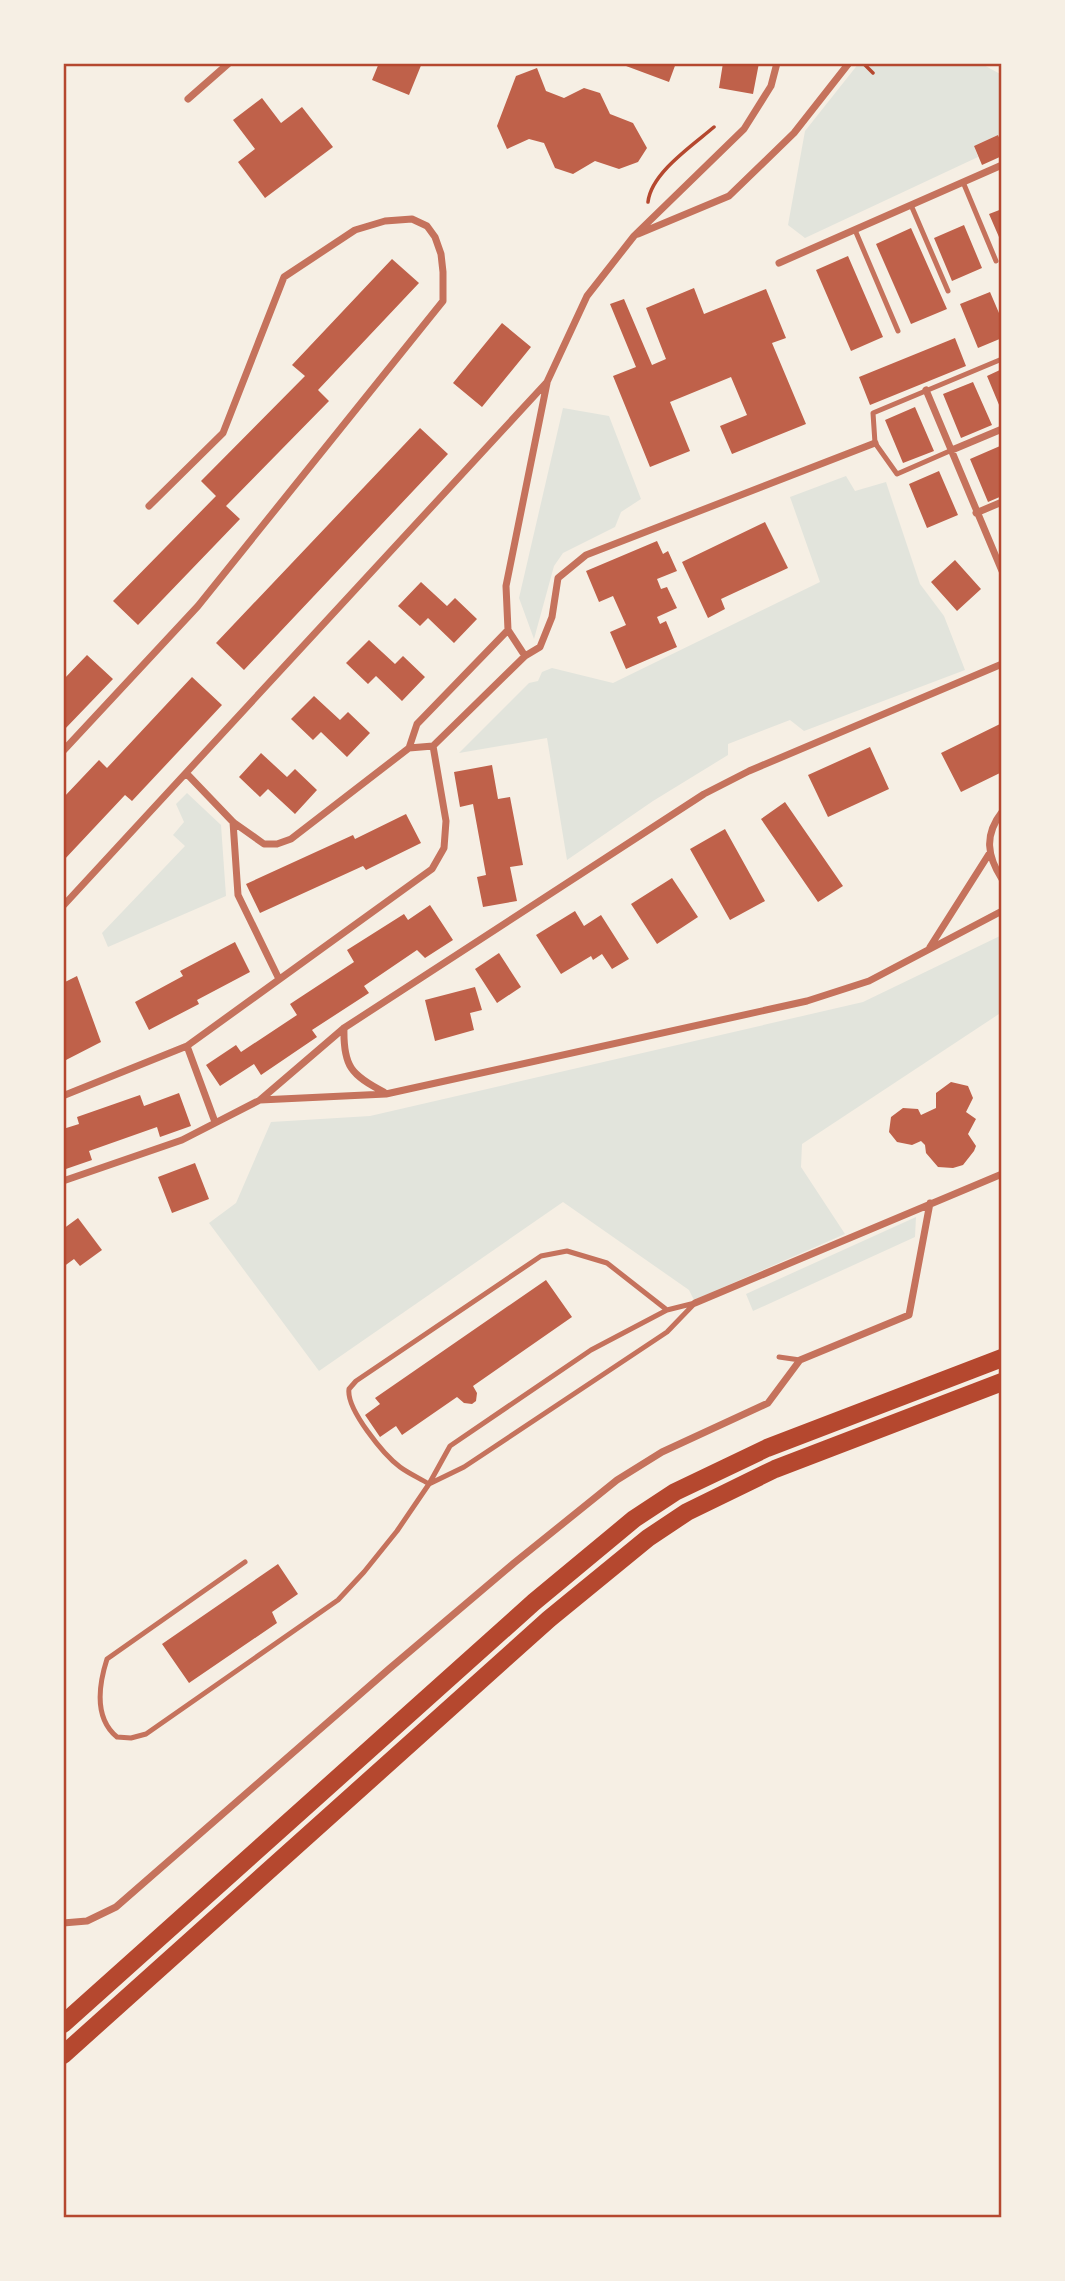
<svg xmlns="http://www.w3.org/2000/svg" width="1065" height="2281" font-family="'Space Grotesk',sans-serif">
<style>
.green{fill:#e2e4dc}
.building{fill:#bf614a}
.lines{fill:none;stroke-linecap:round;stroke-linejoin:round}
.path{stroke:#b5482f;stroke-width:3.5}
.service{stroke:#c5725c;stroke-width:5}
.minor{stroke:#c5725c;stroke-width:7}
.trunk{stroke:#b5482f;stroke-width:18}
.neatline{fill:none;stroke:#b5482f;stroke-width:2.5}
</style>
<rect width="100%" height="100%" fill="#f6efe4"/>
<path class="green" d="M859,63H980L1002,75V144L998,135L974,146L978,157L805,238L788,225L805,131Z
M563,408L609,416L641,499L621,512L615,527L563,553L554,566L534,639L519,598Z
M846,476L855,491L886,482L920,584L944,616L965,670L804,731L790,720L728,744V755L653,801L567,860L547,738L459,753L529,683L538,681L542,672L552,668L613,683L820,582L790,497Z
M187,793L221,825L226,896L108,947L102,933L185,846L173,835L184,822L176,804Z
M1002,935V1012L802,1144L801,1167L845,1234L694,1300L689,1290L563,1202L319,1371L209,1223L236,1203L271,1122L370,1116L863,1002Z
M916,1217L915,1237L753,1311L746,1294Z"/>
<path class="building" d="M379,63H422L409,95L372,80Z
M618,63H676L669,82Z
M723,63H759L753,94L719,88Z
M537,68L546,91L564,98L584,88L600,93L610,114L633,123L647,148L638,162L619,169L595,161L573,174L555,168L544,143L529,139L507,149L497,126L516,76Z
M262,98L281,123L302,107L333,147L265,198L238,162L255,149L233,120Z
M998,135L1002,144V156L982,165L974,146Z
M1002,209V244L989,214Z
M964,225L982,268L952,281L934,238Z
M911,228L947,309L911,324L876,244Z
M848,256L883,337L851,351L816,270Z
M392,259L419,283L318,390L329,401L226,506L240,519L138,625L113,601L216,496L201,481L305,376L292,365Z
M694,288L704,314L766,289L786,338L772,343L806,424L732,454L720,426L747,415L731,377L670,402L690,451L650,467L613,376L636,367L610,304L624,299L652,365L666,359L646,308Z
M990,292L1002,320V338L978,348L960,304Z
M502,323L531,347L482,407L453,383Z
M955,338L966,366L870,405L859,377Z
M1002,369V412L987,376Z
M973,382L992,425L961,438L943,394Z
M915,407L934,451L903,463L885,420Z
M420,428L448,454L244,670L216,643Z
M1000,446L1002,451V496L988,502L970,459Z
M939,471L958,515L927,528L909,484Z
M765,522L788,568L721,599L725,609L708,618L682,562Z
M657,541L663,554L668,551L677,571L657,579L661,589L667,587L677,608L657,617L660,624L666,621L677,647L626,669L610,632L626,625L613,596L599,602L586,571Z
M955,560L981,589L957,611L931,582Z
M421,582L447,606L455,598L477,619L454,643L428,618L420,626L398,606Z
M369,640L395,664L403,656L425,677L402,701L376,676L368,684L346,663Z
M87,655L113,679L63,731V680Z
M192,677L222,705L132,801L125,795L63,861V798L99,760L107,768Z
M314,696L340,720L348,712L370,733L347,757L321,732L313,740L291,719Z
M1002,723V772L961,792L941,753Z
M870,747L889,789L828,817L808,775Z
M261,753L287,777L295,769L317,790L295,814L268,789L260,797L239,777Z
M492,765L498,799L510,797L523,865L510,867L517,901L483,907L477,877L486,875L473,804L460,807L454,772Z
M785,802L843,886L818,902L761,819Z
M406,814L421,843L366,870L363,866L260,913L246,884L353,835L355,839Z
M725,829L765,901L730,920L690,849Z
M672,878L698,917L657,944L631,904Z
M430,905L453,940L425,958L417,950L364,986L369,993L312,1030L317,1037L261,1075L254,1064L220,1086L206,1065L236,1045L241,1052L297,1015L290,1004L354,962L347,950L404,914L408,920Z
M575,911L584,926L601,915L629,959L612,969L602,954L593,960L591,956L561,974L536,935Z
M235,942L250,972L197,1000L199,1004L149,1030L135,1002L183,976L180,971Z
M499,953L521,987L497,1003L475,969Z
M77,976L101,1042L66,1060L63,1055V983Z
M475,987L482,1010L470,1013L474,1030L435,1041L425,1000Z
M951,1082L968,1086L973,1098L966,1112L976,1119L968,1134L976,1146L974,1151L963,1165L953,1168L938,1167L926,1153L925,1145L921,1141L912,1145L897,1142L889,1132L891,1117L903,1108L918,1109L921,1115L936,1108V1093Z
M179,1093L191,1126L160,1137L157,1127L89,1151L92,1160L63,1170V1129L79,1124L77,1117L140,1095L144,1106Z
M195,1163L209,1199L172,1213L158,1177Z
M78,1218L102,1250L80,1266L74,1259L63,1267V1229Z
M546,1280L572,1317L473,1386L477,1393L476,1401L472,1404L464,1403L457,1397L402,1435L396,1426L380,1437L365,1415L380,1404L375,1398Z
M278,1564L298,1594L272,1612L277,1623L189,1683L162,1644Z"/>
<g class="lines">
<path class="path" d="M863,63L873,73
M648,202C651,173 693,145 714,127"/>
<path class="service" d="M963,182L996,261
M911,205L948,291
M855,230L898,331
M952,450L897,474L875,443L873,413L1002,359
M779,1357L800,1360
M429,1484C419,1478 408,1473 400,1467C384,1455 346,1409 349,1389L356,1381L541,1256L567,1251L607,1263L667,1310
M429,1484L464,1467L667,1332L694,1304
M245,1562L107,1659C99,1684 94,1718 117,1737L131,1738L146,1734L338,1600L364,1572L397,1531L429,1484L450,1446L591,1350L667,1310L695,1303"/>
<path class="minor" d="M188,99L229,63
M638,234L729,196L794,133L849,63
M779,263L1002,165
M926,390L1002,571
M952,450L1002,429
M976,513L1002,502
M508,630L525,656
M409,748L433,746L525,656L540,647L552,617L558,578L586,555L875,443
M409,748L417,724L508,630L506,586L547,383
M63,751L198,606L443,301V272L441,254L435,237L427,226L412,219L385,221L355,230L284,277L223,433L149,506
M187,774L233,822L264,844H277L291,839L409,748
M1002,812C984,835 987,856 1002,879
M233,822L238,895L279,979
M63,906L547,382L587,296L634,236L744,129L771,86L777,63
M930,947L989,854
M344,1028C343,1066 351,1075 384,1092
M187,1046L215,1122
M65,1095L187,1046L432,869L444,848L446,821L433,746
M260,1100L386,1094L807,1001L869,981L1002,911
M63,1181L182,1140L260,1100L344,1028L704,794L749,771L1002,664
M695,1303L1002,1174
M63,1923L87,1921L116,1907L389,1669L514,1563L617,1480L662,1452L768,1403L800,1360L909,1315L930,1203"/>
<path class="trunk" d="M63,2024L534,1602L634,1519L675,1492L767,1448L1002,1358
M63,2055L549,1619L648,1538L687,1512L775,1469L1002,1382"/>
</g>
<rect width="1065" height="2281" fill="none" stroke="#f6efe4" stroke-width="130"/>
<rect x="65" y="65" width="935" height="2151" class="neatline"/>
</svg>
